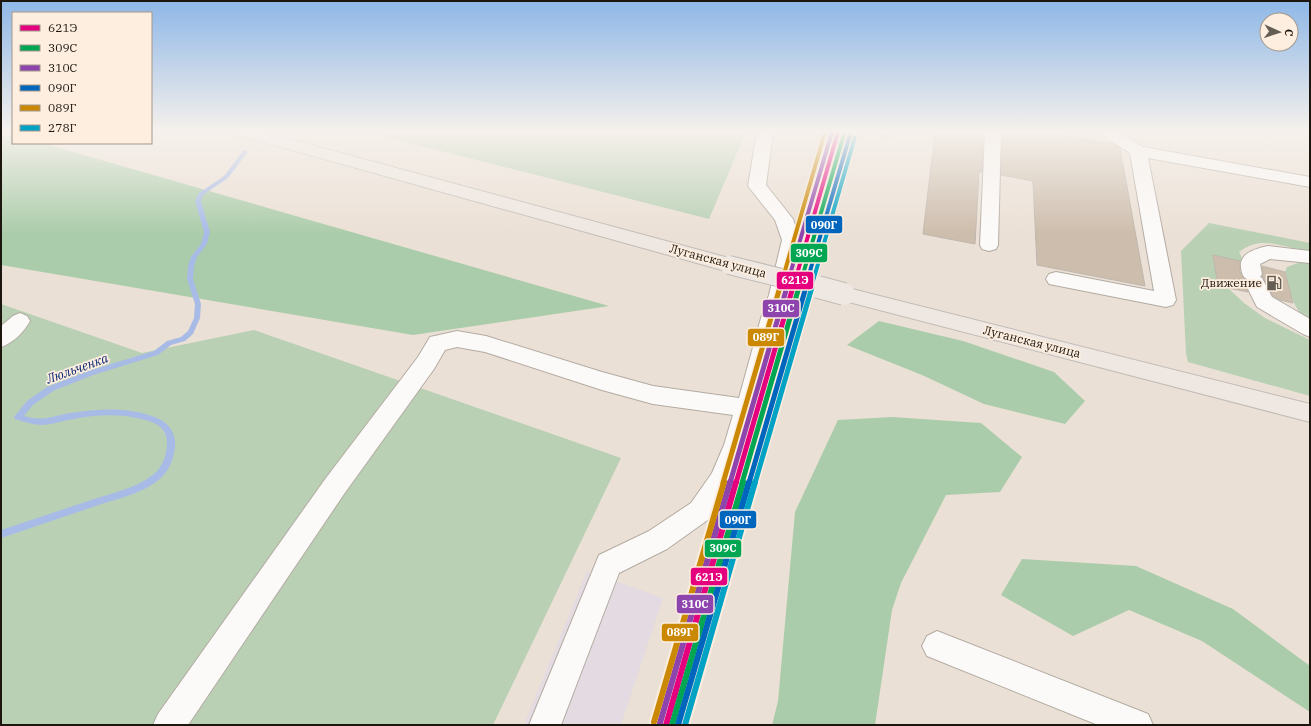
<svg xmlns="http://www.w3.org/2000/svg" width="1311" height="726" font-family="'IBM Plex Serif',serif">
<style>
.industrial{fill:#e4dae1}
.green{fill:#b9d0b5}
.forest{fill:#abccaa}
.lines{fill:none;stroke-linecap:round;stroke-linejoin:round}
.stream{fill:#a8bbe6;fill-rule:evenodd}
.building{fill:#cdbdac;stroke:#beb6ad}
.minor-casing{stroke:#b3aba2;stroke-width:2}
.highway-casing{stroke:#c2bcb7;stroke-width:2}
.minor{fill:#fcfaf9;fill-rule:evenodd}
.highway{fill:#efe7e1;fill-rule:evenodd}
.highway-bridge-far1-casing{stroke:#c2bcb7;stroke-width:20;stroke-linecap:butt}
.highway-bridge-casing{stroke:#c2bcb7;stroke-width:24;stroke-linecap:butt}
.highway-bridge-far1{stroke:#efe7e1;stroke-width:18}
.highway-bridge{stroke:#efe7e1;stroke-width:22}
.rail-1-far2-casing{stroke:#fdeedf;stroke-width:6}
.rail-1-far1-casing{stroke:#fdeedf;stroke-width:8}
.rail-1-casing{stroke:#fdeedf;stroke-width:10}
.rail-2-far2-casing{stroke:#fdeedf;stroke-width:6}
.rail-2-far1-casing{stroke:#fdeedf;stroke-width:8}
.rail-2-casing{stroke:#fdeedf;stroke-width:10}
.rail-3-far2-casing{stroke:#fdeedf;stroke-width:6}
.rail-3-far1-casing{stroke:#fdeedf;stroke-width:8}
.rail-3-casing{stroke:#fdeedf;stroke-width:10}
.rail-4-far2-casing{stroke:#fdeedf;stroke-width:6}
.rail-4-far1-casing{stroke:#fdeedf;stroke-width:8}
.rail-4-casing{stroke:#fdeedf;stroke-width:10}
.rail-5-far2-casing{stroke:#fdeedf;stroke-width:6}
.rail-5-far1-casing{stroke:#fdeedf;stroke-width:8}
.rail-5-casing{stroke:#fdeedf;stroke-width:10}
.rail-6-far2-casing{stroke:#fdeedf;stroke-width:6}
.rail-6-far1-casing{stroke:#fdeedf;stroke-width:8}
.rail-6-casing{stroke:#fdeedf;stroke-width:10}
.rail-1-far2{stroke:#e5007d;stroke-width:4}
.rail-1-far1{stroke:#e5007d;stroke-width:5}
.rail-1{stroke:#e5007d;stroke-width:6}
.rail-2-far2{stroke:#00a651;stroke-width:4}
.rail-2-far1{stroke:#00a651;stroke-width:5}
.rail-2{stroke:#00a651;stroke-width:6}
.rail-3-far2{stroke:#8e44ad;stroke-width:4}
.rail-3-far1{stroke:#8e44ad;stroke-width:5}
.rail-3{stroke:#8e44ad;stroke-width:6}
.rail-4-far2{stroke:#0065bd;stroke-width:4}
.rail-4-far1{stroke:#0065bd;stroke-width:5}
.rail-4{stroke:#0065bd;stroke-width:6}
.rail-5-far2{stroke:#cb8903;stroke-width:4}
.rail-5-far1{stroke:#cb8903;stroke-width:5}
.rail-5{stroke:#cb8903;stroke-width:6}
.rail-6-far2{stroke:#01a2c4;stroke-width:4}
.rail-6-far1{stroke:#01a2c4;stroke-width:5}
.rail-6{stroke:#01a2c4;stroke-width:6}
.labels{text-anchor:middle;stroke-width:3.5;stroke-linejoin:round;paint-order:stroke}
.street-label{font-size:12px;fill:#1c160f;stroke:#fdeedf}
.poi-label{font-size:12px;fill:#1c160f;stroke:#fdeedf;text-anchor:end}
.water-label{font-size:13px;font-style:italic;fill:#0d2a75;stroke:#fdeedf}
.line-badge{stroke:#fdeedf;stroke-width:1.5}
.badge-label{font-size:11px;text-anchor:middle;font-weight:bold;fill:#fff}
</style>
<rect width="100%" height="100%" fill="#ebe0d5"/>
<path class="industrial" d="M587,571L663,598L621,725H524Z"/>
<path class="green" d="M367,132H746L709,219Z
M1209,223L1310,243V250C1284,250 1263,233 1239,252L1244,262L1213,255L1218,286L1228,288L1244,303L1265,318L1310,340V396L1188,362L1186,353L1181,251Z
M1298,263H1310V321C1292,311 1290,290 1285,272L1287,267Z
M1,304L142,353L254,330L621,458L493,725H1Z"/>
<path class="forest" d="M1,132L13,135V143H42L609,306L413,335L1,265Z
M879,321L963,341L1054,372L1085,401L1065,424L984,404L922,375L847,345Z
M892,417L981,423L1022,457L1000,492L946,495L901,583L892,610L875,725H772L778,701L795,512L838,420Z
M1022,559L1136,566L1233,609L1310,666V712L1202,641L1129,610L1073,636L1001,595Z"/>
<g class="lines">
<path class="stream" d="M865,132H875L889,136L886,138Z
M245,150L248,152L228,178L203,195L201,201L210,232L207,244L197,257L194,266L193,279L201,304L200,318L193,334L185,341L171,345L158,355L93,375L53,391L33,405L24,416C46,422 50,416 71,413C97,409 124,407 149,415C163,419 173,426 175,441C176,453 171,468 162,477C144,494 115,499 93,507C62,517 32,528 1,538V530C31,520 61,510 91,500C112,493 138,488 155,473C163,466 167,454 167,443C167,427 155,422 141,419C118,413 92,415 69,420C60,421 51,425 42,425C34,425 26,422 18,420L15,419L14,417L27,401L47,387L88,371L154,351L167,341L181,337L188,331L194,318L195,304L187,279L188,266L191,257L201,244L204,232L195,201L199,193L224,176L243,151Z"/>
</g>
<path class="building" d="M935,132H983L982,172H979L975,244L923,234Z
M1002,132H1041L1111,143L1120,148L1145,286L1037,265L1033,181L1001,175Z
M1213,255L1240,261V272L1245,280L1244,284L1248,292L1218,286Z
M1262,266L1285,272L1293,303L1280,300L1273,296L1262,276L1263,274Z"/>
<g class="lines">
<defs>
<path id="minor" d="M757,132H773L766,185L793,219L800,240L789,295L781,318L766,383L748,445L731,487L709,519L667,549L619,573L561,725H529L599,555L649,531L691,503L712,473L724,445L733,415L653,404L602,390L485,352L457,347L445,350L434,369L344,494L188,725H153L158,714L326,478L418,357L430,337L457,331L486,336L602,372L653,386L739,398L761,318L769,295L782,240L775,220L748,186Z
M985,132H1001L998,245L996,249L989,251L982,249L980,245Z
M1099,132H1119L1143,147L1310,177V187L1148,158L1176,300L1173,305L1166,307L1049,284L1046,279L1049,274L1056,272L1154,291L1130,153L1101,135Z
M1268,246L1310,251V263L1270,259L1260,264L1262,274L1260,277L1262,278L1272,297L1310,319V337L1303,334L1257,307L1245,283L1247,279C1243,277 1242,274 1241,268C1239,253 1255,249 1268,246Z
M20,313L27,316L30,321C24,332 13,343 1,347V326L13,316Z
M937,631L1148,714L1153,725H1098L927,656L922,646L927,636Z"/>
<path id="highway" d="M236,132H263L729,258L736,260L739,265L736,270L729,272L238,135Z
M844,287L1310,404V422L837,299L834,294L837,289Z"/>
</defs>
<use href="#minor" class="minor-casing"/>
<use href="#highway" class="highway-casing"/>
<use href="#minor" class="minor"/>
<use href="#highway" class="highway"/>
<defs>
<path id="highway-bridge-far1" d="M729,265L822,288"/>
<path id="highway-bridge" d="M818,287L844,294"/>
</defs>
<use href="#highway-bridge-far1" class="highway-bridge-far1-casing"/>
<use href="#highway-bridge" class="highway-bridge-casing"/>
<use href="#highway-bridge-far1" class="highway-bridge-far1"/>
<use href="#highway-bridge" class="highway-bridge"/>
<defs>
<path id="rail-1-far2" d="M793,288L838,132"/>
<path id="rail-1-far1" d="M736,483L793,287"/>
<path id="rail-1" d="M666,725L736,482"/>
<path id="rail-2-far2" d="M799,288L844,134"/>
<path id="rail-2-far1" d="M742,483L799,287"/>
<path id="rail-2" d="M672,725L743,482"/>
<path id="rail-3-far2" d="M786,288L832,132"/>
<path id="rail-3-far1" d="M730,483L787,287"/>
<path id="rail-3" d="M660,723L730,482"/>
<path id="rail-4-far2" d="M805,288L850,135"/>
<path id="rail-4-far1" d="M749,483L806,287"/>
<path id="rail-4" d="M678,725L749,482"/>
<path id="rail-5-far2" d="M780,288L825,132"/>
<path id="rail-5-far1" d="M723,483L780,287"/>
<path id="rail-5" d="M654,722L724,482"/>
<path id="rail-6-far2" d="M811,288L855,137"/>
<path id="rail-6-far1" d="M755,483L812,287"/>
<path id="rail-6" d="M685,725L755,482"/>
</defs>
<use href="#rail-1-far2" class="rail-1-far2-casing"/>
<use href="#rail-1-far1" class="rail-1-far1-casing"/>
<use href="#rail-1" class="rail-1-casing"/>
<use href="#rail-2-far2" class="rail-2-far2-casing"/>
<use href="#rail-2-far1" class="rail-2-far1-casing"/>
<use href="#rail-2" class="rail-2-casing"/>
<use href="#rail-3-far2" class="rail-3-far2-casing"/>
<use href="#rail-3-far1" class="rail-3-far1-casing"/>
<use href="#rail-3" class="rail-3-casing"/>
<use href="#rail-4-far2" class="rail-4-far2-casing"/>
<use href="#rail-4-far1" class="rail-4-far1-casing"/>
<use href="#rail-4" class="rail-4-casing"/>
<use href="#rail-5-far2" class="rail-5-far2-casing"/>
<use href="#rail-5-far1" class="rail-5-far1-casing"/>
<use href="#rail-5" class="rail-5-casing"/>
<use href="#rail-6-far2" class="rail-6-far2-casing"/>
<use href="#rail-6-far1" class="rail-6-far1-casing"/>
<use href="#rail-6" class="rail-6-casing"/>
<use href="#rail-1-far2" class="rail-1-far2"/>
<use href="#rail-1-far1" class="rail-1-far1"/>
<use href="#rail-1" class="rail-1"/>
<use href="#rail-2-far2" class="rail-2-far2"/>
<use href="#rail-2-far1" class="rail-2-far1"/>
<use href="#rail-2" class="rail-2"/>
<use href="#rail-3-far2" class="rail-3-far2"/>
<use href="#rail-3-far1" class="rail-3-far1"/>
<use href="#rail-3" class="rail-3"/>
<use href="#rail-4-far2" class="rail-4-far2"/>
<use href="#rail-4-far1" class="rail-4-far1"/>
<use href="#rail-4" class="rail-4"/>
<use href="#rail-5-far2" class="rail-5-far2"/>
<use href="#rail-5-far1" class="rail-5-far1"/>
<use href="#rail-5" class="rail-5"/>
<use href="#rail-6-far2" class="rail-6-far2"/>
<use href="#rail-6-far1" class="rail-6-far1"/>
<use href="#rail-6" class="rail-6"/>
</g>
<linearGradient id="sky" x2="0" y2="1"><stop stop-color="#8eb7e7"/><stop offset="0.56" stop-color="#f6f1ec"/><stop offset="1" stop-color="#f6f1ec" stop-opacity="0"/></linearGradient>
<rect width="1311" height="234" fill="url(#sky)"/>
<defs>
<symbol id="fuel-bare" viewBox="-9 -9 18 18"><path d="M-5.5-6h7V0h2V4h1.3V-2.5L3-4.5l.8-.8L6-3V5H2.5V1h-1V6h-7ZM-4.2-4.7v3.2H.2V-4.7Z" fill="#645d54" stroke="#fdeedf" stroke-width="2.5" paint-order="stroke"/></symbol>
</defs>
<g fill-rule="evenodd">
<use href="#fuel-bare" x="1263" y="272" width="22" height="22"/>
</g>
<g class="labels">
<g class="street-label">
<text transform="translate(718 261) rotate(15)" y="4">Луганская улица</text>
<text transform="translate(1032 342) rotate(14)" y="4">Луганская улица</text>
</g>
<g class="poi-label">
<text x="1262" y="287">Движение</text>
</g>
<g class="water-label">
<text transform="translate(77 368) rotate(-20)" y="5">Люльченка</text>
</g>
</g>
<g class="line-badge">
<rect x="805" y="215" width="38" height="19" rx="4" fill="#0065bd"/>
<rect x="790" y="243" width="38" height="20" rx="4" fill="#00a651"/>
<rect x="776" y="271" width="38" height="19" rx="4" fill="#e5007d"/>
<rect x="762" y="299" width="38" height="19" rx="4" fill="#8e44ad"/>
<rect x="747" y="328" width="38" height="19" rx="4" fill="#cb8903"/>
<rect x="719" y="510" width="38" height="19" rx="4" fill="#0065bd"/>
<rect x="704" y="539" width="38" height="19" rx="4" fill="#00a651"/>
<rect x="690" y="567" width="38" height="19" rx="4" fill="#e5007d"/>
<rect x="676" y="594" width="38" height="20" rx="4" fill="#8e44ad"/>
<rect x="661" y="623" width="38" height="19" rx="4" fill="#cb8903"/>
</g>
<g class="badge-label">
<text x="824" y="229">090Г</text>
<text x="809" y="257">309С</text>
<text x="795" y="284">621Э</text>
<text x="781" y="312">310С</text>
<text x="766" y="341">089Г</text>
<text x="738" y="524">090Г</text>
<text x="723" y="552">309С</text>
<text x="709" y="581">621Э</text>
<text x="695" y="608">310С</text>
<text x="680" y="636">089Г</text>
</g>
<rect width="1311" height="726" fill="none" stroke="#1c160f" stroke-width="4"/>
<rect x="12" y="12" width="140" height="132" fill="#fdeedf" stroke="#a3988c"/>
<rect x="20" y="25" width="20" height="6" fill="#e5007d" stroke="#a3988c"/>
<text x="48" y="32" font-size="12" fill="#1c160f">621Э</text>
<rect x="20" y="45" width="20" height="6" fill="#00a651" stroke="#a3988c"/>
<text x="48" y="52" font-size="12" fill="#1c160f">309С</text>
<rect x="20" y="65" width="20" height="6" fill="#8e44ad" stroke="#a3988c"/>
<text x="48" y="72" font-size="12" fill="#1c160f">310С</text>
<rect x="20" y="85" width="20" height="6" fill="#0065bd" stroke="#a3988c"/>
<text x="48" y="92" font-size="12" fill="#1c160f">090Г</text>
<rect x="20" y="105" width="20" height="6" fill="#cb8903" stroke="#a3988c"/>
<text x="48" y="112" font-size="12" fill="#1c160f">089Г</text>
<rect x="20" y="125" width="20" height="6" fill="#01a2c4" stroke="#a3988c"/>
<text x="48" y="132" font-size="12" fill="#1c160f">278Г</text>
<g transform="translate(1279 32) rotate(93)"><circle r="19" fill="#fdeedf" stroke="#a3988c"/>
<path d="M0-3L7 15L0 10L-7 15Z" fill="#645d54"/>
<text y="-6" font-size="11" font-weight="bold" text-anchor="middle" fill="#1c160f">С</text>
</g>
</svg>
